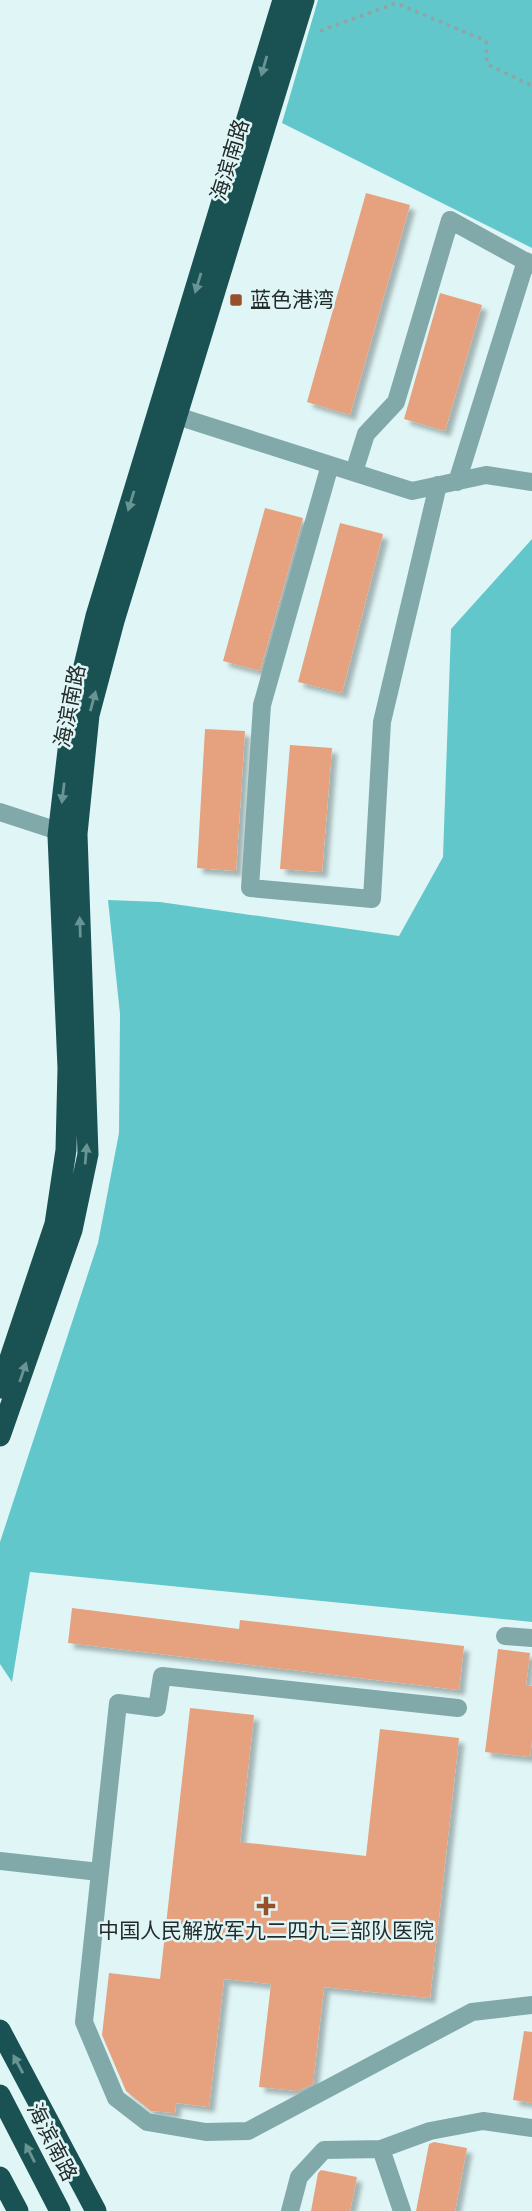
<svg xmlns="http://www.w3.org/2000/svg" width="532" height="2211" font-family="Roboto,'Noto Sans SC',sans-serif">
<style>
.forest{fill:#61c7ca}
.building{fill:#e6a17f;filter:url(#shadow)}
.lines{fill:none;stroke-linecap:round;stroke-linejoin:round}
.path{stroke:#93a3a3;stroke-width:3.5;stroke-dasharray:3.5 5;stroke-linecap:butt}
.minor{stroke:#82a9aa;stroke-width:18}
.highway{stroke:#1a5253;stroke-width:21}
.oneway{fill:#699494}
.poi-dot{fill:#97502b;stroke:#e0f6f6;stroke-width:2.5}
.labels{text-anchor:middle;stroke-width:5;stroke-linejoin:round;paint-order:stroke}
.street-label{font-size:21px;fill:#232b2b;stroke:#e0f6f6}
.poi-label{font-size:21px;fill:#232b2b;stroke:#e0f6f6;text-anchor:start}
</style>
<defs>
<filter id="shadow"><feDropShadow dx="5.5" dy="5.5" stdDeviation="2" flood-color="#0004"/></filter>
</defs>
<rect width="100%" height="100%" fill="#e0f6f6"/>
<path class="forest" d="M318,0H532V248L282,123Z
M532,539V1622L30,1572L12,1682L0,1664V1542L98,1243L119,1133L120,1014L108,900L160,902L399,936L443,857L451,629Z"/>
<path class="building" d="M366,193L410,205L350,415L307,402Z
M440,293L482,305L445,431L404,419Z
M265,508L303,518L260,671L223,661Z
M340,523L383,534L342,693L298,682Z
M205,729L245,731L236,871L197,868Z
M290,745L332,748L322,872L280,869Z
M72,1608L239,1629L240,1620L464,1646L459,1690L68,1643Z
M498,1649L530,1653L526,1685L532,1686V1740L530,1757L485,1752Z
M190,1708L254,1715L240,1842L366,1856L380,1729L459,1738L430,1998L324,1987L313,2084L298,2091L259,2087L271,1984L224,1979L209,2107L176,2103L175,2113L151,2111L126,2091L102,2035L109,1973L160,1979Z
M524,2031L532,2032V2103L513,2100Z
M434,2142L467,2148L455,2211H416L429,2144Z
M321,2170L357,2177L350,2211H311L318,2173Z"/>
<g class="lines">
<path class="path" d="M320,31L396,3L486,41L487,64L532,86"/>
<path class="minor" d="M177,416L412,491L486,475L532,482
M330,465L262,705L250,888L372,899L382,722L438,485
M354,472L366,434L396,402L450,220L532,265
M457,482L526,261
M0,812L58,831
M505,1636L532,1638
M458,1708L162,1676L157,1708L118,1703L84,2022L116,2098L147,2122L206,2132L248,2131L472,2012L532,2005
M0,1861L99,1872
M381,2149L402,2211
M290,2211L299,2177L324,2150L381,2149L430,2131L483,2121L532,2128"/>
<path class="highway" d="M0,1388L55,1224L66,1150L68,1068L58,836L72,716L96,616L283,0
M0,1436L72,1230L88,1154L77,834L89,715L114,621L304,0
M0,2030L96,2211
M0,2095L60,2211
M0,2177L18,2211"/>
</g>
<defs><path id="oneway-solid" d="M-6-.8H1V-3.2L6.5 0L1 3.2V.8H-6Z" transform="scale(1.75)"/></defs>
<g class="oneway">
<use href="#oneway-solid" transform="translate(264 66) rotate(106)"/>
<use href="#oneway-solid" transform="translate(198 283) rotate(107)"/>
<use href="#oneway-solid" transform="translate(131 501) rotate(107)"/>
<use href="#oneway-solid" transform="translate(93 701) rotate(-75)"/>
<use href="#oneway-solid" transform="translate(63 793) rotate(97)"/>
<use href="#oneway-solid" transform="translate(80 927) rotate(-92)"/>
<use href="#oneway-solid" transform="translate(86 1154) rotate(-85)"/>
<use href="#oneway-solid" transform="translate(23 1372) rotate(-71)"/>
<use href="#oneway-solid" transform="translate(18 2064) rotate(-118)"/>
<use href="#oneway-solid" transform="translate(30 2153) rotate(-117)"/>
</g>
<g class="poi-dot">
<rect x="229" y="293" width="14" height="14" rx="3.5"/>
<path d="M262.5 1895.5h7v7h7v7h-7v7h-7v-7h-7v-7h7z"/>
</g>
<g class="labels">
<g class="street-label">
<text transform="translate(230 160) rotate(-73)" y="7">海滨南路</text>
<text transform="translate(70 706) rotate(-79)" y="7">海滨南路</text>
<text transform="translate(52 2142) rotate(63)" y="7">海滨南路</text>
</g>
<g class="poi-label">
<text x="250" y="307">蓝色港湾</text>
<text x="266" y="1938" text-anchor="middle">中国人民解放军九二四九三部队医院</text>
</g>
</g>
</svg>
